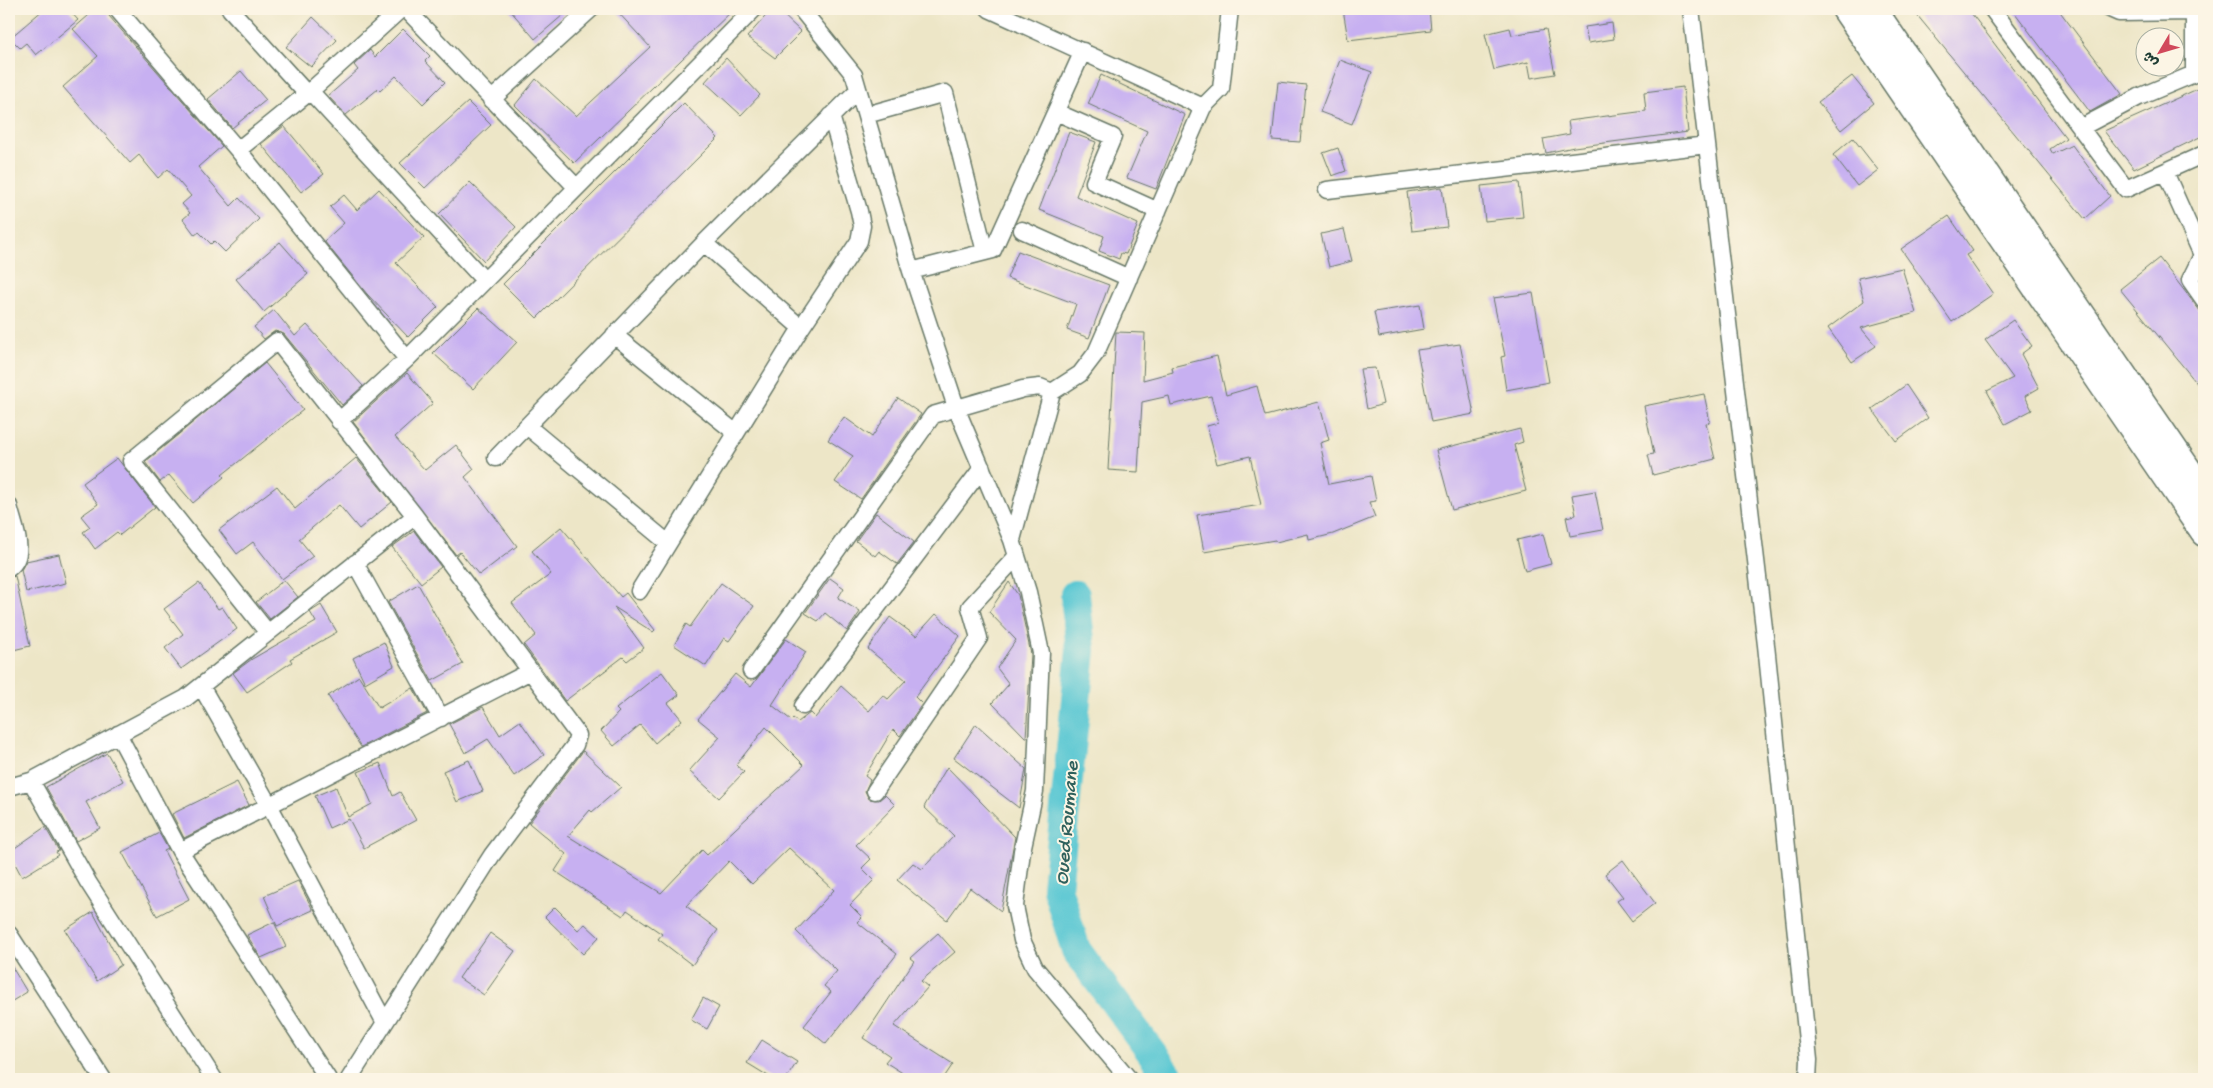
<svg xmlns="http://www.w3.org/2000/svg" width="2213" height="1088" font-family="'Gochi Hand','Playpen Sans Arabic',sans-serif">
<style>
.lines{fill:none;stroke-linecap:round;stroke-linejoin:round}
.river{stroke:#5bc8d3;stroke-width:30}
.building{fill:#c7b0f1}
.minor-casing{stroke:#677867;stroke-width:19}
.primary-casing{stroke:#677867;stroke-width:29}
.minor{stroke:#fff;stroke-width:16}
.primary{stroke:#fff;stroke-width:26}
.labels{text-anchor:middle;stroke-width:4;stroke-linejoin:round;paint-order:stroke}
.water-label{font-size:20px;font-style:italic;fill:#2e605c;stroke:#fcf5e5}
</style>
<rect width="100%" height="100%" fill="#fcf5e5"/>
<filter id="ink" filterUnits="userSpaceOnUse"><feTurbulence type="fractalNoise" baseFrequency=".02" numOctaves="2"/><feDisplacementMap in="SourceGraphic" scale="10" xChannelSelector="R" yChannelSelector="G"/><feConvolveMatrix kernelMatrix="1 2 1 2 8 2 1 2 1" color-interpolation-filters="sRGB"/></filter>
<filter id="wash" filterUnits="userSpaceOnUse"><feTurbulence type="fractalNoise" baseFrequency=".0096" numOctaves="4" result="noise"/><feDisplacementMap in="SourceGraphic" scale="20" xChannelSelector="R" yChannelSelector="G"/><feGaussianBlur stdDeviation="1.12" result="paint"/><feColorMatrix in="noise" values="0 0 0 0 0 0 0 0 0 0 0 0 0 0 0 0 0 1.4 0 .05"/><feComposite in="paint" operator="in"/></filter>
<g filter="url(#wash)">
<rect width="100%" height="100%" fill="#ede6c7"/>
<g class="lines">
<path class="river" d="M1075,595L1081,650L1057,888L1076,950L1171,1079"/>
</g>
<g id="blocks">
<path class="building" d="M44,9H68L78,20L36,55L26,43L20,48L10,38Z
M96,9H107L109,16L222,146L198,167L231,206L239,198L259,219L225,252L214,241L211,244L199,232L195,235L183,219L190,213L182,204L191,196L168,169L158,178L139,155L130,163L63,87L98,56L73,29Z
M509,9H570L535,39Z
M615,9H734L574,163L515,105L536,79L576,116L650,47Z
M772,9H777L801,32L775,58L747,37Z
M1343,9H1429L1431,30L1348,40Z
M1912,9H1968L2066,138L2050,149L2053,154L2072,145L2110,196L2085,219Z
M2012,9H2058L2122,94L2090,112Z
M313,17L337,40L311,67L286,47Z
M1612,23L1614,39L1588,43L1585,27Z
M1510,28L1512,35L1546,29L1555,74L1531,78L1528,62L1494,70L1485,34Z
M403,29L430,56L425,61L445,82L423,104L396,76L380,91L378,89L346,115L328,96L358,70L354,65L370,50L375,57Z
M726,58L760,95L741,115L705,82Z
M1340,60L1372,72L1352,124L1320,112Z
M241,71L266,100L232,128L208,99Z
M1101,75L1185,115L1156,189L1127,178L1147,131L1088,104Z
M1852,76L1874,103L1841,130L1818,102Z
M1278,82L1306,85L1300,142L1272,140Z
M2204,86V135L2134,169L2104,131Z
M1683,87L1688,132L1574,147L1546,153L1543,139L1570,134L1568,121L1646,111L1644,92Z
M468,102L491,125L425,188L400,163Z
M684,103L718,138L537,318L503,284Z
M284,126L324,174L301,192L261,144Z
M1069,132L1096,142L1076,196L1138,224L1126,254L1121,253L1119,259L1099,251L1104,236L1039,210Z
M1853,138L1878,170L1857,186L1833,155Z
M1338,148L1346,171L1332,176L1323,153Z
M470,182L516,227L484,261L439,214Z
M1519,182L1523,217L1485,221L1481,186Z
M1442,187L1447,227L1412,231L1407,192Z
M379,189L424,237L396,263L438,307L408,337L367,294L324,241L344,223L330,207L344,195L357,210Z
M1949,216L1973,251L1966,255L1993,294L1952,322L1901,249Z
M1344,229L1352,261L1329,267L1321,234Z
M280,242L308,274L264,312L236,279Z
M1018,251L1109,285L1089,338L1067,330L1076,304L1007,278Z
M2159,258L2204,316V392L2120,289Z
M1902,268L1916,313L1861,328L1876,346L1852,362L1828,328L1864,301L1858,278Z
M1533,293L1549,382L1506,390L1501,357L1505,356L1493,298Z
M1420,305L1424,329L1379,337L1374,312Z
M478,308L517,342L473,389L433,353Z
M274,310L295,336L307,325L363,386L342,405L284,334L275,331L264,339L254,327Z
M2013,320L2032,346L2021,354L2039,388L2025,396L2032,410L2005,424L1987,391L2013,378L1985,340Z
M1116,332L1145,333L1143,380L1173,372L1172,367L1217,356L1226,395L1257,386L1265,416L1319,402L1329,440L1320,443L1329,484L1371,476L1376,501L1369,502L1375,517L1333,534L1309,540L1308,534L1276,542L1275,540L1204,552L1197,515L1261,505L1250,456L1217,464L1207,426L1218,423L1211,396L1171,405L1169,396L1142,402L1138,472L1108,470Z
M1460,344L1474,414L1431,422L1417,350Z
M265,363L303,410L222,475L224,477L193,503L169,475L160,482L145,462Z
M1375,368L1383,404L1367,409L1360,369Z
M407,373L433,403L395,437L425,470L456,445L474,469L465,477L517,546L479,575L460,552L456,555L353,422Z
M1906,385L1928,418L1896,441L1872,409Z
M1704,394L1710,422L1706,423L1715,459L1653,475L1648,455L1654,454L1644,406Z
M898,398L921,414L861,499L835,482L853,456L828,440L844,417L872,437Z
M1520,429L1523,442L1514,445L1526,491L1452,510L1436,450Z
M117,458L155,507L120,535L117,532L95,549L83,532L90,527L81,516L98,504L83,483Z
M356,458L392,502L359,529L339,505L299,539L313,556L282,579L253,542L237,554L219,530L277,486L295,509Z
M1595,491L1603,530L1570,536L1566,517L1576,515L1572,495Z
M876,513L914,542L897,564L879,551L875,556L856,541Z
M561,527L621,597L626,593L655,630L653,632L614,607L644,648L627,661L623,657L565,701L524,645L536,635L512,603L551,574L532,551Z
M414,531L441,567L421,583L392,547Z
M1543,534L1551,564L1525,571L1517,540Z
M59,554L66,583L26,592L21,570L26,561Z
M15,576L30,646L9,651V578Z
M830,578L844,588L838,598L860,612L847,631L825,613L818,621L805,613Z
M284,580L298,597L270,619L256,602Z
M1009,582L1018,595L1031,654L1026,738L992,703L1009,684L997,668L1016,640L989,612Z
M199,583L218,609L222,607L237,629L181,669L165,648L183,634L164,609Z
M721,583L754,606L729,641L724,638L706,666L674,645L686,624L690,627Z
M418,584L463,664L432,681L388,602Z
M321,605L337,632L290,659L292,662L247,692L233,673L252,659L316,622L310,612Z
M936,614L960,636L915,697L922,704L900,736L893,729L865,776L870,780L865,791L869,799L879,800L885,795L895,805L856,845L871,859L862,868L874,880L850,905L862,917L857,922L897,954L826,1044L804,1026L831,992L824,986L837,971L796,931L834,890L789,848L752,884L729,861L686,906L718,930L692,965L658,939L662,934L627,910L623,916L555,871L566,854L529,823L583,751L621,787L592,812L590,810L568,836L661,893L702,850L707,855L804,765L766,727L736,765L744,772L719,798L689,771L720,737L698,719L735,674L751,687L786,639L806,652L772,705L791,720L793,718L798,722L810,713L815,718L841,686L869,711L883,695L888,699L906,680L868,649L890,617L916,636Z
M384,642L394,666L365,683L353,658Z
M662,672L679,695L668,703L682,720L655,743L640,725L614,746L601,731L619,712L616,709Z
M359,676L379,708L413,688L427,713L361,747L328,696Z
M483,707L500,735L520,721L544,755L514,776L488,739L465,753L449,724Z
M976,724L1026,769L1019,808L954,758Z
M107,753L123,781L86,802L100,828L76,841L46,787Z
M469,760L483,791L457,802L443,771Z
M380,763L393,796L400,792L416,820L364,848L349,819L329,828L315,796L336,787L348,817L372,804L358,772Z
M947,767L1015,837L1001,911L970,888L947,920L897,880L913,863L922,869L954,836L924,807Z
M237,782L249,805L184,838L172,814Z
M45,827L59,851L56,852L58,855L22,877L9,852Z
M159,833L168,849L164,851L189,899L157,916L122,852Z
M1623,860L1655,903L1632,921L1617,901L1623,897L1605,874Z
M298,881L313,910L277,926L264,896Z
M555,907L578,930L585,924L599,937L583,954L545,917Z
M93,912L121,965L97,981L65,930Z
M274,922L286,947L261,958L247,935Z
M490,933L515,951L484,995L459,978Z
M938,933L955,952L921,981L928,987L894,1026L953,1064L943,1079H912L885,1062L890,1056L863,1038L914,961L910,958Z
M9,962L27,992L9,1003Z
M703,998L719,1007L707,1029L691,1020Z
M762,1040L797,1062L786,1079H773L747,1063Z"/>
</g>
</g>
<g filter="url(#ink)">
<use href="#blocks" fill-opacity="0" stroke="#677867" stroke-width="1"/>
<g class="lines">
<defs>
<path id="minor" d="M117,9L238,150L407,359
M230,9L307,94
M406,9L576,187
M801,9L854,75L911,271L957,410L1012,540
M989,9L1203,107
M1691,9L1766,645L1809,1060L1808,1079
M1992,9L2126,189L2204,154
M310,91L484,280
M491,100L591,9
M1056,112L1113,137L1094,182L1158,211
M866,115L945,93L985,252
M2080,128L2139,97L2194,74V12L2119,13L2110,9
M238,150L307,94L401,9
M2165,172L2202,255L2190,280L2204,300
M1327,190L1707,145
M1022,230L1129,278
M704,243L801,328
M911,271L993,250L1083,51
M614,335L736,433
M339,421L407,359L754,9
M527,426L668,543
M496,458L704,243L858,90
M9,506C13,525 28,554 9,568
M355,563L441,718
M639,591L801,328L859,241L862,226L859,211L831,116
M268,633L131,461L277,341L415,516L578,735L575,745L492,855L349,1079
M751,671L933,415L1023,389L1040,387L1052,392
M201,686L269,805L384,1021
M803,706L982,468
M118,734L180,851L531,671
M31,781L88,882L214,1079
M9,787L31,781L186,698L415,516
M875,791L979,638L970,607L1017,556
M180,851L328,1079
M9,934L103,1079
M1129,1079L1035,968L1022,940L1015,906L1022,851L1035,791L1041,653L1028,592L1012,540L1052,392L1080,374L1096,353L1203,107L1221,89L1230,9"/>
<path id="primary" d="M1845,9L2204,533
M1873,9L2204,493"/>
</defs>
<use href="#minor" class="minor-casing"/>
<use href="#primary" class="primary-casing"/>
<use href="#minor" class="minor"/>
<use href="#primary" class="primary"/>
</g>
</g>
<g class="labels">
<g class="water-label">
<text transform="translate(1065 823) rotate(-85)" y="7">Oued Roumane</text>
</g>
</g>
<rect width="2213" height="1088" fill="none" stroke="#fcf5e5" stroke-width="30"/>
<g transform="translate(2160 52) rotate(232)"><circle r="24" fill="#fcf5e5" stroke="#a4ab9e"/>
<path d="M0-4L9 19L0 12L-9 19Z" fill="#d1495b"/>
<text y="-8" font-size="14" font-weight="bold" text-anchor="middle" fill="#1f3d34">ش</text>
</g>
</svg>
